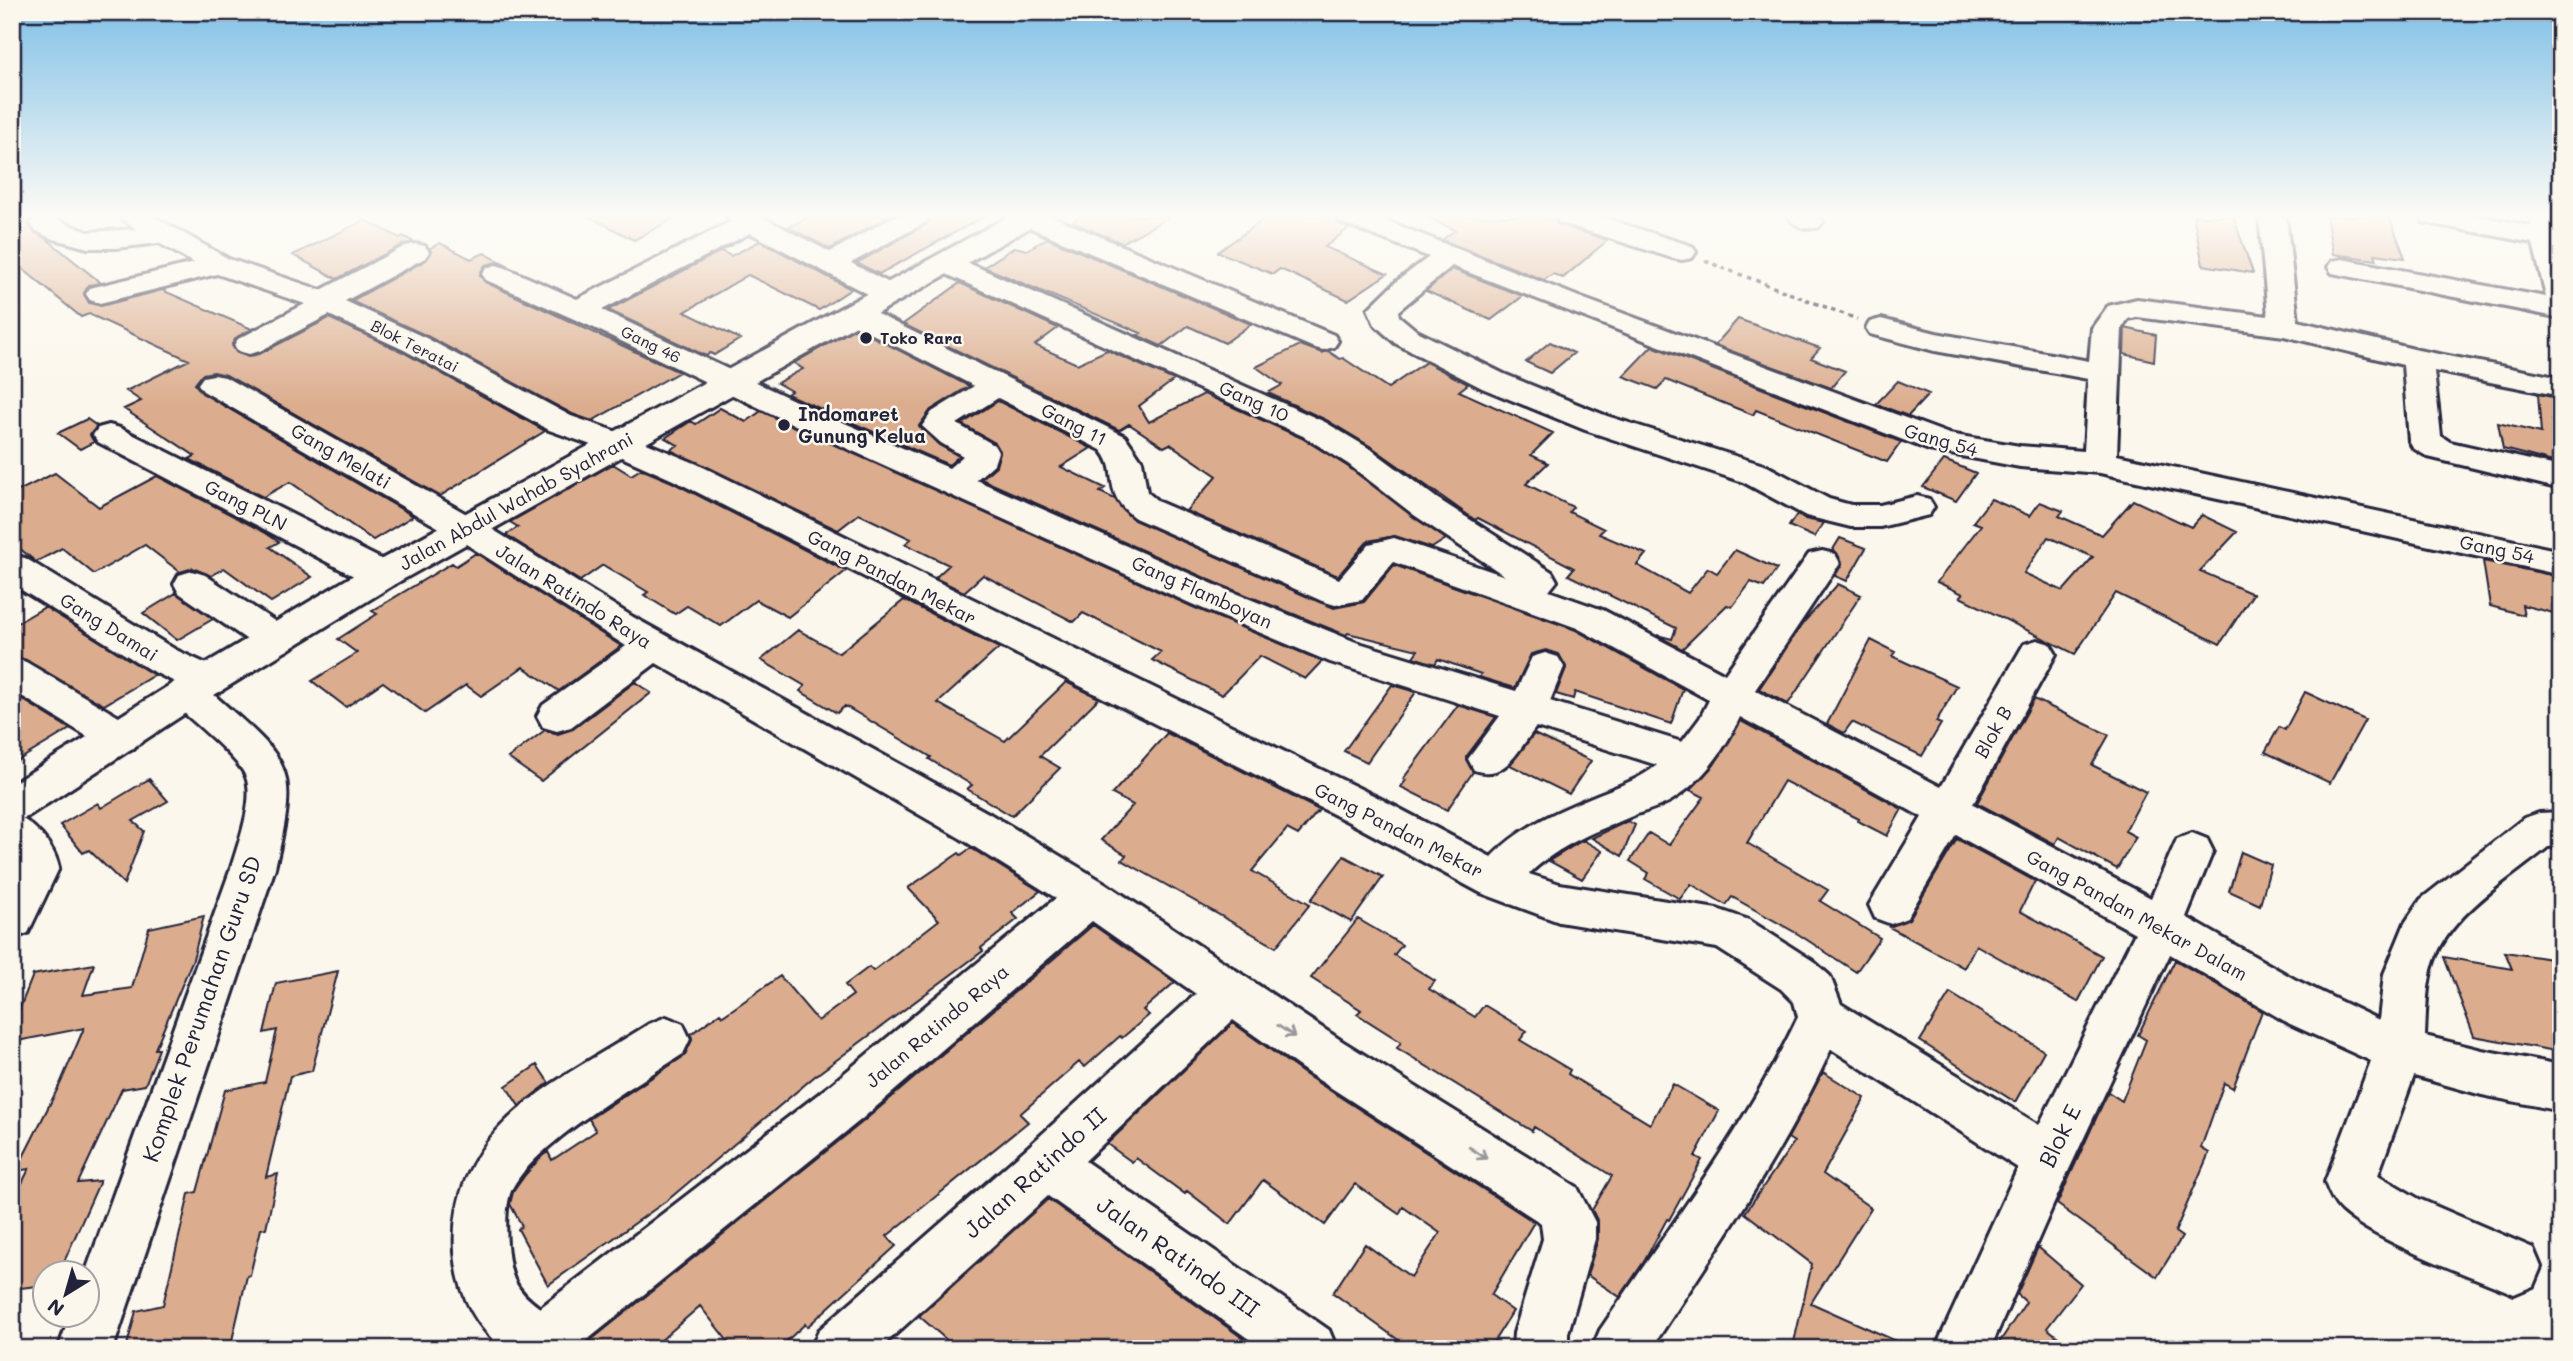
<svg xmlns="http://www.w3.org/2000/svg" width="2573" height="1361" font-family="Mali,sans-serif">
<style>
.building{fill:#dbac8d;stroke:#22223b;stroke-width:2;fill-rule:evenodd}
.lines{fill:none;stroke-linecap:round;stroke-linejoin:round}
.minor-casing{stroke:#22223b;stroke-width:6}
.highway-casing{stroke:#22223b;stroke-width:6}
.path{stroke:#22223b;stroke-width:3.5;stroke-dasharray:4.5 4.5;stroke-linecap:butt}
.minor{fill:#fbf7ec;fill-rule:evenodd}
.highway{fill:#fbf7ec;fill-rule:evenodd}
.oneway{stroke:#99979c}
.poi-dot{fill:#22223b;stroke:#fbf7ec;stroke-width:2.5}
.labels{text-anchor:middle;stroke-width:5;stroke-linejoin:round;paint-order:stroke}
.far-poi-label{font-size:16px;font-weight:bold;fill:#22223b;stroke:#fbf7ec;text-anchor:start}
.far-street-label{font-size:16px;fill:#22223b;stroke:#fbf7ec}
.street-label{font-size:19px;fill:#22223b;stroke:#fbf7ec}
.poi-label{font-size:19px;font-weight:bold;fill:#22223b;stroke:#fbf7ec;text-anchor:start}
.near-street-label{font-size:23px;fill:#22223b;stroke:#fbf7ec}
</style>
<rect width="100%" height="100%" fill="#fbf7ec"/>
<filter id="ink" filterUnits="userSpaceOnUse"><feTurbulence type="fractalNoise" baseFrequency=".0143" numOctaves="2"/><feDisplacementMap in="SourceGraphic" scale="14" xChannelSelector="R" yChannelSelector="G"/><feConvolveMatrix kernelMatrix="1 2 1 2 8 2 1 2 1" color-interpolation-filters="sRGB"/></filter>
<g filter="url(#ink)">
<path class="building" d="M12,216H27L31,220L29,225L34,232L48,240L101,283L89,285L84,293L89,303L101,306L162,290L252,329L237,337L232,344L236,352L248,357L261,353L329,318L403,352L545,431L440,496L226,375L214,372L203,374L195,384L202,393L413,516L373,540L290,482L263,497L189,459L195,456L124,409L141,401L126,391L189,360L89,314L81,317L12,260Z
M589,216H678L634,240Z
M810,216H889L830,249L788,227Z
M931,216H985L879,274L857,263L927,224Z
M1080,216H1171L1122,243L1072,222Z
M1268,216H1335L1339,224L1349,228L1325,247L1387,274L1348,300L1280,269L1273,274L1218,252Z
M1424,216H1543L1555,221L1558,225L1608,240L1563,278L1553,274L1544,280L1442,240L1455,230Z
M2193,216H2233L2253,273L2203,265Z
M2326,216H2389L2405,258L2375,254L2377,260L2333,254Z
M365,220L400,238L403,236L414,242L404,244L337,279L293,255Z
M1047,238L1251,324L1225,343L1188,326L1161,346L1137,335L1141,333L984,267L1015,247L1027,250Z
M760,241L851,289L819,310L748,275L685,312L740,339L714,355L710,353L706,356L608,310L721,251L731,256Z
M440,243L471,259L484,253L509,266L497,262L485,265L480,275L485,282L679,372L592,421L572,414L427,336L351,301L426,260L431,253L430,248Z
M1452,269L1523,296L1491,320L1426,291Z
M960,283L1058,328L1035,345L1077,364L1107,350L1174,380L1139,406L1149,422L1204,394L1302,438L1347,466L1446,539L1432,548L1395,536L1368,541L1338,576L1186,511L1217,476L1170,444L1164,447L1129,424L1119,430L903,324Z
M1738,319L1820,348L1811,358L1845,371L1831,388L1715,345Z
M856,328L969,386L931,410L919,426L939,445L959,456L949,465L787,394L791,391L777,383L803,369L794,363Z
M2125,328L2156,335L2154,361L2124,354Z
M1550,342L1574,353L1550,373L1526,362Z
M1300,345L1322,353L1328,351L1340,359L1343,358L1388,388L1426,362L1468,384L1459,391L1553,433L1531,455L1548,463L1526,484L1573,507L1569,512L1604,529L1599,534L1646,554L1637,565L1688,593L1708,568L1717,573L1735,550L1777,569L1764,587L1751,582L1732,607L1727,605L1682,649L1657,635L1672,639L1676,628L1568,575L1574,568L1478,518L1475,520L1373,448L1326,420L1268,393L1282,385L1256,367Z
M1652,346L1901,442L1887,462L1756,410L1753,415L1666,380L1657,389L1623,376Z
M1898,381L1929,394L1908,416L1876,404Z
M2538,394L2561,399V464L2503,449L2498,423L2541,433Z
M998,401L1091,448L1061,467L1105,488L1100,492L1115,499L1134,520L1334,608L1364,602L1394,565L1576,630L1683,689L1671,724L1575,692L1573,699L1556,694L1566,668L1559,654L1546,650L1531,654L1515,688L1479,677L1481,674L1438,659L1435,664L1413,657L1418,650L1348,633L1346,635L1221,585L981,479L996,466L1000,451L995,443L962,424Z
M720,408L746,422L761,411L1193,607L1322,661L1305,679L1260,656L1222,695L1152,660L1161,652L1083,613L1074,622L983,575L964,592L935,578L949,565L905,544L911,539L859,514L838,530L670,450L678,445L665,438L691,421L696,424Z
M87,419L97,426L90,435L94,442L80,449L58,433Z
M1944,460L1976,473L1956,501L1923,487Z
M613,464L631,475L641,469L672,482L846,571L788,617L756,600L721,626L687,606L675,614L644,595L648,592L603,565L580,581L506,535L518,527L510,522Z
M55,473L99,507L157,476L264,532L279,542L270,547L312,577L271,602L224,568L211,576L193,568L180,572L145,545L94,574L62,548L36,562L12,542V494Z
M1991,499L2030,516L2040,502L2063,511L2059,516L2102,535L2133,500L2191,527L2202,515L2237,532L2200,571L2253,594L2220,644L2116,593L2075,654L1960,597L1963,594L1937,582L1981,525L1973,522ZM2048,537L2093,557L2063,591L2024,573Z
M1797,514L1805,519L1824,523L1814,537L1789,526Z
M1840,538L1866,548L1847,581L1835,576L1842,564L1837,553L1832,551Z
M476,553L621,646L559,691L523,667L481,696L466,685L425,713L383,682L346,707L312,681L357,653L338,639L377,614L372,611L452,563L456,566Z
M2483,561L2561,577V615L2522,605L2524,615L2490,606Z
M1838,584L1861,595L1788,704L1759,689L1803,623Z
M176,593L213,619L177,640L143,613Z
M904,600L999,648L938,703L1005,741L1066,682L1099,698L1040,756L1060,768L1012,816L967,789L972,785L929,759L931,757L845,706L837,713L800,691L805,686L761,660L798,630L839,653Z
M45,607L149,672L154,675L104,705L12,654V626Z
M1871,640L1895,652L1892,656L1957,686L1936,722L1941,724L1922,756L1852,722L1844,733L1827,724Z
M635,682L651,693L541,781L508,758L545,730L558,734L573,729Z
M1392,685L1416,692L1367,762L1344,751Z
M2305,692L2365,720L2330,783L2265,752L2279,727L2285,730Z
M12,693L70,729L12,764Z
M2034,699L2109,735L2092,765L2146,792L2125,831L2136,837L2117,869L2059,837L2055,844L1977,803Z
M1458,705L1496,717L1466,757L1473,772L1447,810L1401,787L1406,780L1403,779Z
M1741,721L1902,809L1887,836L1858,821L1859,819L1784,781L1747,843L1828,890L1820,901L1880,938L1856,972L1798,934L1732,897L1726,905L1691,884L1680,899L1645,879L1649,873L1630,861L1649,833L1669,845L1704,797L1690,790L1714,765Z
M1167,733L1319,810L1298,835L1287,829L1252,871L1310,904L1276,947L1122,860L1126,855L1101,840L1133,805L1112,794Z
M1534,734L1591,761L1569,794L1510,765Z
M149,779L168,801L133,821L144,831L124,884L89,850L83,853L60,825L98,803L101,808Z
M1628,821L1635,825L1622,856L1592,838Z
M1957,839L2035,881L2020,911L2102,956L2078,1002L1976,945L1964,968L1889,927L1909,919Z
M1583,840L1602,851L1582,879L1549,861Z
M971,848L1040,891L1012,913L1018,919L981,948L983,951L815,1076L669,1199L548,1285L518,1229L522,1226L510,1204L513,1192L525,1175L542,1156L548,1152L552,1160L596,1131L589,1119L684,1056L692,1040L691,1034L720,1013L723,1016L780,976L818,1021L853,995L845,985L869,967L873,971L939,920L908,888L959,853L961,855Z
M2241,852L2271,865L2260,905L2229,891Z
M1344,856L1383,877L1351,922L1311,900Z
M204,916L193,959L155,1049H159L145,1085L122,1089L78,1183L100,1181L59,1273H46V1285L12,1289V1203L29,1169L16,1171L61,1082L84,1028L12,1042V1028L33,975L94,964L83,995L132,988L149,928Z
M1358,919L1402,945L1394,955L1435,981L1429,989L1475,1017L1484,1005L1527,1031L1520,1040L1570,1070L1568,1074L1650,1124L1673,1084L1719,1111L1695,1156L1702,1160L1669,1220L1667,1219L1645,1260L1620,1297L1587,1275L1598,1239V1222L1592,1210L1612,1176L1534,1127L1532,1131L1397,1048L1401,1042L1357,1014L1361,1010L1311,978Z
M1093,925L1175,982L1143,1010L1149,1015L1122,1038L1120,1036L1085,1067L1079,1062L1020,1114L1028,1122L887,1236L896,1246L807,1327L805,1324L778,1349H734L700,1306L651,1349H580L865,1120Z
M2505,952L2551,959L2561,981V1052L2474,1036L2444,957L2512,969Z
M2175,960L2262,1011L2233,1088L2224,1083L2201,1148L2209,1153L2175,1232L2182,1237L2157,1277L2057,1204L2108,1092L2122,1101L2146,1040L2138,1035Z
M338,971L312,1071L290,1076L266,1177L278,1174L266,1228L261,1229L250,1275L247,1276L230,1349H126L136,1311L163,1305L189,1194L197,1192L225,1090L265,1082L277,1030L264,1033L276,983Z
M1950,993L2044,1051L2015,1102L1920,1041Z
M1233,1023L1306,1075L1534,1222L1491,1295L1513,1311L1489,1349H1411L1333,1293L1365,1244L1411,1277L1440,1233L1403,1207L1399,1214L1355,1184L1325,1225L1263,1180L1230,1224L1187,1191L1185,1194L1136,1158L1132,1162L1107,1144Z
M537,1065L549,1083L519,1106L506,1086Z
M1823,1072L1865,1098L1823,1174L1871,1208L1811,1303L1914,1349H1809L1794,1342L1812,1264L1745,1213L1794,1142L1788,1138Z
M1048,1199L1258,1349H957L919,1316Z
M2038,1247L2081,1284L2047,1328L2073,1349H1995L2026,1302L2017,1294Z"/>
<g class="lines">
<defs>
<path id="minor" d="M47,216L88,232L136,229L119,216H153L229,259L321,290L405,246L415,244L425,246L429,252L425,258L345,301L426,338L571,416L632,437L697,464L1379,798L1491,857C1521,826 1560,810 1599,794C1620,786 1640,779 1657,765L1536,727C1518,750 1506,781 1474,770L1468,759L1500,716L1330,662L1194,605L795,425L592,327L486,280L482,274L486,268L496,265L506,268L577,299L730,222L726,216H760L830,252L895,216H929L926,222L851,263L899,288L903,294L899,300L889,303L879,300L750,233L602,310L817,411L949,468L963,456L941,443L922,426L932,412L974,386L843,319L838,313L843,307L853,304L863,307L1125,436L1142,461L1147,492L1159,502L1339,579L1369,544L1394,538L1505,576L1414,515L1348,464L1303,436L935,269L931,263L935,257L945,255L955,257L1325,422L1372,450L1438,499L1552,572L1557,581L1549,591L1603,610L1725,674L1809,554L1822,551L1835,554L1840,563L1755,690L1941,787L2024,644L2037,640L2050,644L2056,654L1973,804L2151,898L2177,839L2192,833L2207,839L2213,851L2186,917L2296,980L2379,1020L2384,974L2405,923L2421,899L2524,818L2539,813L2561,812V846L2548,847C2507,881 2439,920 2430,976C2426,995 2426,1016 2425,1036L2482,1050L2561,1065V1111L2482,1095L2414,1076L2378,1175L2419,1199L2533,1248L2541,1267L2533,1286L2514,1294C2467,1274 2377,1243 2341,1210C2333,1202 2329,1193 2325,1182L2371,1061L2288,1023L2170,954L2066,1176L1990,1349H1935L2018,1168L1831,1049C1783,1155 1715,1251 1651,1349H1592L1600,1330C1669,1228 1745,1128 1798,1017L1794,1002L1781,989L1717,948L1559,922L1481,893L1349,822L673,480L608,451L549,430L404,350L329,315L260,351L249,354L238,351L234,345L238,339L305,304L217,274L100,303L90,300L86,294L90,288L194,263L159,243L116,248H88L50,238L35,230L31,224L35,218ZM998,398L1101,450C1121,473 1100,492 1135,518L1322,601L1335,605L1362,600L1393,562L1577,628L1709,700L1700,718L1682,742L1550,701L1564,667L1558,657L1545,653L1532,657L1516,691L1356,642L1220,587L976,480L994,464L998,452L994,445L957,424ZM1740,717L1922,817L1869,905L1875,918L1891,924L1907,918L1956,835L2135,933L2039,1125L1841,1004L1830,976L1813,961L1749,920L1717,909L1560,884L1529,874C1559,844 1600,830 1637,814C1649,810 1662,806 1672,800C1702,782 1726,748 1740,717Z
M1051,216L1334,335L1338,341L1334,347L1323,350L1312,347L1019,223L1015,217Z
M1337,216H1375L1579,297L1949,434L2020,446L2084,451L2088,379L1935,351L1870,334L1866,328L1870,322L1881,319L1936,333L2089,361L2092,328L2108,306L2137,299L2268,316L2259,216H2286L2298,321L2418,350L2561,378V396L2434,371L2441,436L2450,442L2561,467V489L2428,457L2413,448L2409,441L2403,365L2284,336L2137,317L2128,319L2122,328L2117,455L2561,551V575L2100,473L2020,467L1929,450L1452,266L1398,311L1399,316L1417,331L1504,374L1607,416L1767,466L1829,499L1851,505H1880L1917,496L1929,499L1934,507L1929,515L1880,527H1851L1806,516L1743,482L1585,430L1482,388L1395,343L1375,325L1368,309L1397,281L1429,257L1340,222Z
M1556,216H1598L1692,246L1696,252L1692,258L1682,260L1672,258L1559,222Z
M1788,216H1819L1823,221L1819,227C1806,230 1796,228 1788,216Z
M2420,216H2479L2531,226V216H2559L2561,318L2342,275L2332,273L2328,267L2332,261L2342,259L2546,297L2533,243L2433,224L2423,222Z
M214,375L225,377L479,521L633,617L990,814L1105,883L1342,1041L1577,1187L1595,1222V1239L1568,1333V1349H1513L1514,1333L1543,1239L1541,1223L1308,1073L1233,1020L1085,1161L1329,1330L1337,1349H1263L1048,1196L879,1349H811L819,1330L1028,1147L1196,994L1092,921L863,1118L576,1349H504C473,1324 458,1292 455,1252C447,1127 559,1081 649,1024L666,1017L683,1024L690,1039L683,1054C639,1083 532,1145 511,1191C505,1207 506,1228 507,1245C510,1277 514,1289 540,1308L829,1086L1056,898L960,838L656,663L571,727L557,731L543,727L537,716L543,705L626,646L455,537L203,391L198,384L203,377Z
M109,425L120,428L395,566L400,575L395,584L382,587L369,584L98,442L93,435L98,428Z
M12,555L25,558L176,650L222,671L227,681L222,691L213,694C291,763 300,764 275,868L113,1349H58L70,1316H88V1274H85L231,868C238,844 255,800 246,777C239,758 190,719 173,703L168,693L175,682L150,670L12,584Z
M192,571L205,575L288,630L294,640L288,650L275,654L262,650L179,593L174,584L179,575Z
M12,658L26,662L134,726L140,737L134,748L120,752L106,748L12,690Z
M12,814C33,821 55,846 59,868L28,933L12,939V874L15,868L12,863Z"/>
<path id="highway" d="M1009,216H1043L1040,222L395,584L201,703L27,817L12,822V784L173,683L369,566Z"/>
</defs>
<use href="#minor" class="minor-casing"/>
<use href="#highway" class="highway-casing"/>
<path class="path" d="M1705,261L1857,319"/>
<use href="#minor" class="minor"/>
<use href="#highway" class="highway"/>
</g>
<defs><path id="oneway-shaft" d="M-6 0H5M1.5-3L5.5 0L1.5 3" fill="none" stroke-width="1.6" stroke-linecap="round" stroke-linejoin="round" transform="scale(1.75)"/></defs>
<g class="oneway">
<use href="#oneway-shaft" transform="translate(1286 1031) rotate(34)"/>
<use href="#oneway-shaft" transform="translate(1478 1153) rotate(33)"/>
</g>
</g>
<linearGradient id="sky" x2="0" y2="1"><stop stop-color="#80c0e6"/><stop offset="0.53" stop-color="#fdfbf6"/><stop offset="1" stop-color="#fdfbf6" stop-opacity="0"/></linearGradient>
<rect width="2573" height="407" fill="url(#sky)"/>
<g class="poi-dot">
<circle cx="866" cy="338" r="7"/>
<circle cx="784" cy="425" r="7"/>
</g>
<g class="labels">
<g class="far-poi-label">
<text x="880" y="344">Toko Rara</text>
</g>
<g class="far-street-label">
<text transform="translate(651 344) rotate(26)" y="6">Gang 46</text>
<text transform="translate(415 346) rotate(27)" y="6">Blok Teratai</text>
</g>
<g class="street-label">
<text transform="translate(1254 401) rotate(24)" y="7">Gang 10</text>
<text transform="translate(1074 424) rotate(27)" y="7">Gang 11</text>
<text transform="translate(1941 440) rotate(16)" y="7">Gang 54</text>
<text transform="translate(341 456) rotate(30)" y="7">Gang Melati</text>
<text transform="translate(516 501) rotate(-29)" y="7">Jalan Abdul Wahab Syahrani</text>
<text transform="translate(246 505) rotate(27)" y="7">Gang PLN</text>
<text transform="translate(2497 549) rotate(12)" y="7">Gang 54</text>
<text transform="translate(892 577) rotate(27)" y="7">Gang Pandan Mekar</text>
<text transform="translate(1202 592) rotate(24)" y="7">Gang Flamboyan</text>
<text transform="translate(574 596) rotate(32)" y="7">Jalan Ratindo Raya</text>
<text transform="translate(109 627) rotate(32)" y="7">Gang Damai</text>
<text transform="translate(1993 732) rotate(-61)" y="7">Blok B</text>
<text transform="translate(1399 830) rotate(27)" y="7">Gang Pandan Mekar</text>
<text transform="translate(2137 915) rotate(29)" y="7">Gang Pandan Mekar Dalam</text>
<text transform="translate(937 1026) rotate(-40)" y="7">Jalan Ratindo Raya</text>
</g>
<g class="poi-label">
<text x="798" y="421">Indomaret<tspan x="798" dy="22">Gunung Kelua</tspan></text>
</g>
<g class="near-street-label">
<text transform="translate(202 1009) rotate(-71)" y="8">Komplek Perumahan Guru SD</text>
<text transform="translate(2060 1136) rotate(-64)" y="8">Blok E</text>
<text transform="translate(1035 1173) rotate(-42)" y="8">Jalan Ratindo II</text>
<text transform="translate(1178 1257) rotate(35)" y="8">Jalan Ratindo III</text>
</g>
</g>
<rect width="2573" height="1361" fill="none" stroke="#fbf7ec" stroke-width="42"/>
<rect x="21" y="21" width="2531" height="1319" fill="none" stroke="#22223b" stroke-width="2.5" filter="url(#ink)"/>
<g transform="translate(66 1294) rotate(217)"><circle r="33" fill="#fbf7ec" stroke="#a4a2a5" stroke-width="2"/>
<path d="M0-5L12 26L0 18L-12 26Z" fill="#22223b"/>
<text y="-10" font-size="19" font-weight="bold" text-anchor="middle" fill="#22223b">N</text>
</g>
</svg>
